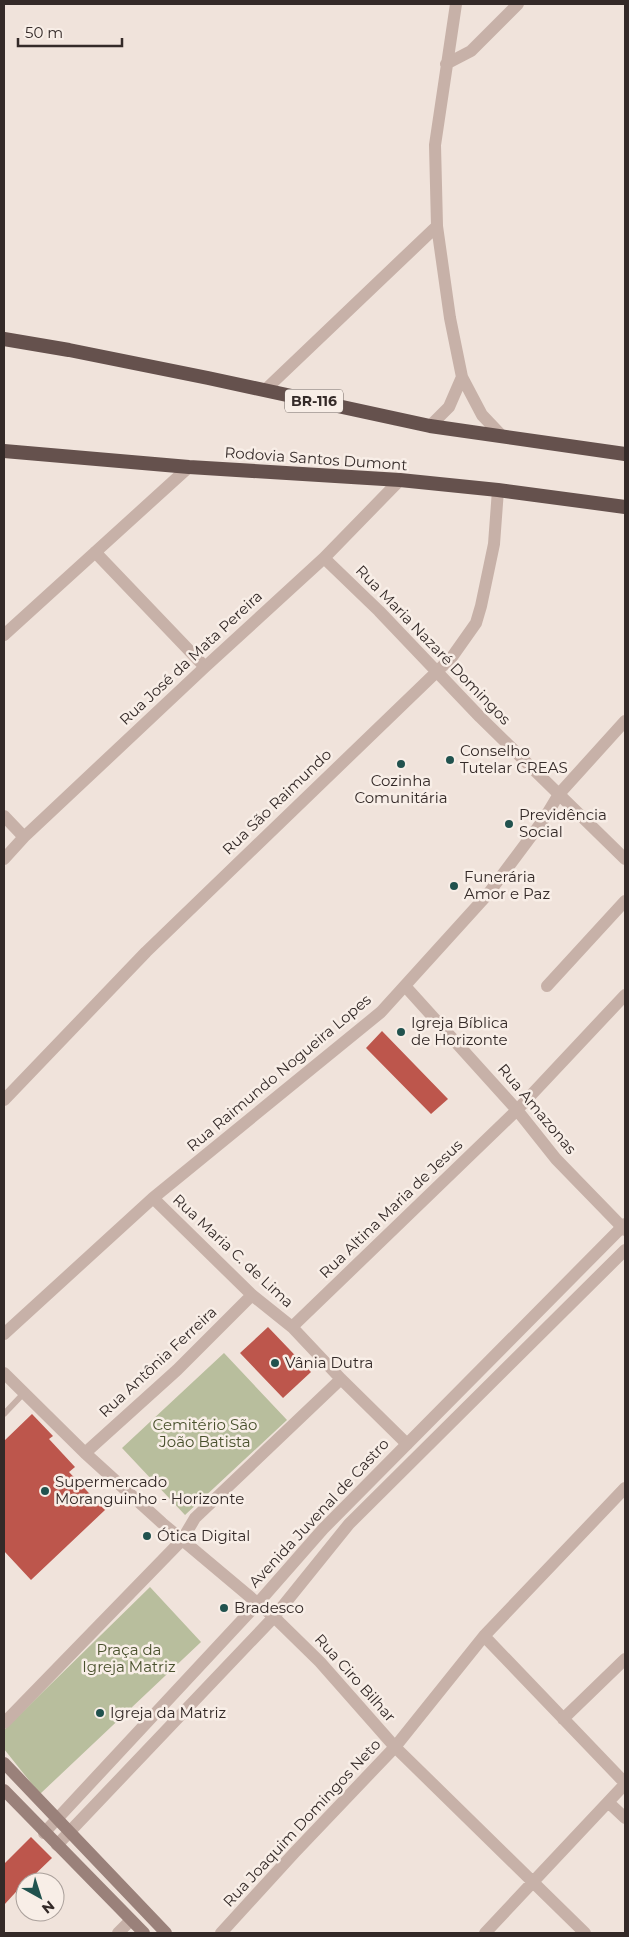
<svg xmlns="http://www.w3.org/2000/svg" width="629" height="1937" font-family="Montserrat,sans-serif">
<style>
.green{fill:#b8be9d}
.building{fill:#bd564c}
.lines{fill:none;stroke-linecap:round;stroke-linejoin:round}
.service{stroke:#c7b1a8;stroke-width:6}
.minor{stroke:#c7b1a8;stroke-width:12}
.tertiary{stroke:#c7b1a8;stroke-width:12}
.secondary{stroke:#9a817a;stroke-width:12}
.trunk{stroke:#65514d;stroke-width:14}
.poi-dot{fill:#21524e;stroke:#f8eee7;stroke-width:2}
.labels{text-anchor:middle;stroke-width:5;stroke-linejoin:round;paint-order:stroke}
.shield{fill:#f8eee7;stroke:#6f6561;stroke-width:1}
.shield-label{font-size:14px;font-weight:bold;fill:#342a28}
.street-label{font-size:15px;fill:#342a28;stroke:#f8eee7}
.poi-label{font-size:15px;fill:#342a28;stroke:#f8eee7;text-anchor:start}
.park-label{font-size:15px;fill:#49512d;stroke:#f8eee7}
</style>
<rect width="100%" height="100%" fill="#f0e3db"/>
<path class="green" d="M224,1353L287,1420L185,1515L122,1448Z
M150,1587L201,1642L40,1794L4,1749V1730Z"/>
<path class="building" d="M382,1031L448,1099L431,1114L366,1048Z
M268,1327L311,1372L283,1398L240,1353Z
M32,1414L53,1436L49,1439L75,1467L69,1472L105,1510L31,1580L4,1551V1441Z
M31,1837L52,1858L27,1882H25L4,1905V1864Z"/>
<g class="lines">
<path class="service" d="M4,1414L24,1393"/>
<path class="minor" d="M456,4L435,145L437,226L450,318L462,377L482,415L501,435
M446,64L471,51L518,4
M265,390L437,226
M430,426L449,407L462,377
M95,552L205,667
M324,558L379,611L480,717L625,859
M4,635L189,467
M4,816L24,837
M4,859L24,837L205,667L324,558L400,480
M405,986L517,1110L556,1159L625,1230
M547,986L625,901
M4,1100L146,952L452,657L476,623L481,606L494,544L498,490
M153,1198L252,1295L292,1327L341,1379L407,1444
M292,1327L517,1110L625,995
M4,1334L153,1198L381,1012L488,894L544,819L559,794L625,721
M4,1373L85,1453L162,1523L274,1617L320,1662L395,1747L585,1933
M85,1453L177,1370L252,1295
M484,1636L625,1783
M563,1719L625,1659
M4,1723L182,1540L195,1518L341,1379
M608,1802L625,1818
M118,1933L131,1920
M221,1933L295,1852L395,1747L484,1636L625,1488
M485,1933L625,1784"/>
<path class="tertiary" d="M44,1833L258,1603L323,1529L625,1224
M57,1845L274,1617L349,1524L625,1250"/>
<path class="secondary" d="M4,1763L166,1933
M4,1790L144,1933"/>
<path class="trunk" d="M4,339L69,350L208,378L430,426L625,454
M4,451L189,467L400,480L498,490L625,507"/>
</g>
<g class="poi-dot">
<circle cx="450" cy="760" r="5"/>
<circle cx="401" cy="764" r="5"/>
<circle cx="509" cy="824" r="5"/>
<circle cx="454" cy="886" r="5"/>
<circle cx="401" cy="1032" r="5"/>
<circle cx="275" cy="1363" r="5"/>
<circle cx="45" cy="1491" r="5"/>
<circle cx="147" cy="1536" r="5"/>
<circle cx="224" cy="1608" r="5"/>
<circle cx="100" cy="1713" r="5"/>
</g>
<g class="labels">
<rect class="shield" x="285" y="389.5" width="58" height="23" rx="4"/>
<g class="shield-label">
<text x="314" y="406">BR-116</text>
</g>
<g class="street-label">
<text transform="translate(316 459) rotate(4)" y="5">Rodovia Santos Dumont</text>
<text transform="translate(433 645) rotate(46)" y="5">Rua Maria Nazaré Domingos</text>
<text transform="translate(191 658) rotate(-43)" y="5">Rua José da Mata Pereira</text>
<text transform="translate(277 802) rotate(-44)" y="5">Rua São Raimundo</text>
<text transform="translate(279 1073) rotate(-40)" y="5">Rua Raimundo Nogueira Lopes</text>
<text transform="translate(537 1109) rotate(50)" y="5">Rua Amazonas</text>
<text transform="translate(391 1209) rotate(-44)" y="5">Rua Altina Maria de Jesus</text>
<text transform="translate(233 1251) rotate(43)" y="5">Rua Maria C. de Lima</text>
<text transform="translate(158 1362) rotate(-43)" y="5">Rua Antônia Ferreira</text>
<text transform="translate(319 1513) rotate(-47)" y="5">Avenida Juvenal de Castro</text>
<text transform="translate(355 1678) rotate(48)" y="5">Rua Ciro Bilhar</text>
<text transform="translate(302 1823) rotate(-47)" y="5">Rua Joaquim Domingos Neto</text>
</g>
<g class="poi-label">
<text x="460" y="756">Conselho<tspan x="460" dy="17">Tutelar CREAS</tspan></text>
<text x="401" y="786" text-anchor="middle">Cozinha<tspan x="401" dy="17">Comunitária</tspan></text>
<text x="519" y="820">Previdência<tspan x="519" dy="17">Social</tspan></text>
<text x="464" y="882">Funerária<tspan x="464" dy="17">Amor e Paz</tspan></text>
<text x="411" y="1028">Igreja Bíblica<tspan x="411" dy="17">de Horizonte</tspan></text>
<text x="285" y="1368">Vânia Dutra</text>
<text x="55" y="1487">Supermercado<tspan x="55" dy="17">Moranguinho - Horizonte</tspan></text>
<text x="157" y="1541">Ótica Digital</text>
<text x="234" y="1613">Bradesco</text>
<text x="110" y="1718">Igreja da Matriz</text>
</g>
<g class="park-label">
<text x="205" y="1430">Cemitério São<tspan x="205" dy="17">João Batista</tspan></text>
<text x="129" y="1655">Praça da<tspan x="129" dy="17">Igreja Matriz</tspan></text>
</g>
</g>
<rect width="629" height="1937" fill="none" stroke="#342a28" stroke-width="10"/>
<g transform="translate(40 1897) rotate(141)"><circle r="24" fill="#f8eee7" stroke="#aaa09b"/>
<path d="M0-4L9 19L0 12L-9 19Z" fill="#21524e"/>
<text y="-8" font-size="14" font-weight="bold" text-anchor="middle" fill="#342a28">N</text>
</g>
<path d="M18 38v8h104v-8" fill="none" stroke="#342a28" stroke-width="2.5"/>
<text x="25" y="38" font-size="15" fill="#342a28" stroke="#f8eee7" stroke-width="4" paint-order="stroke">50 m</text>
</svg>
